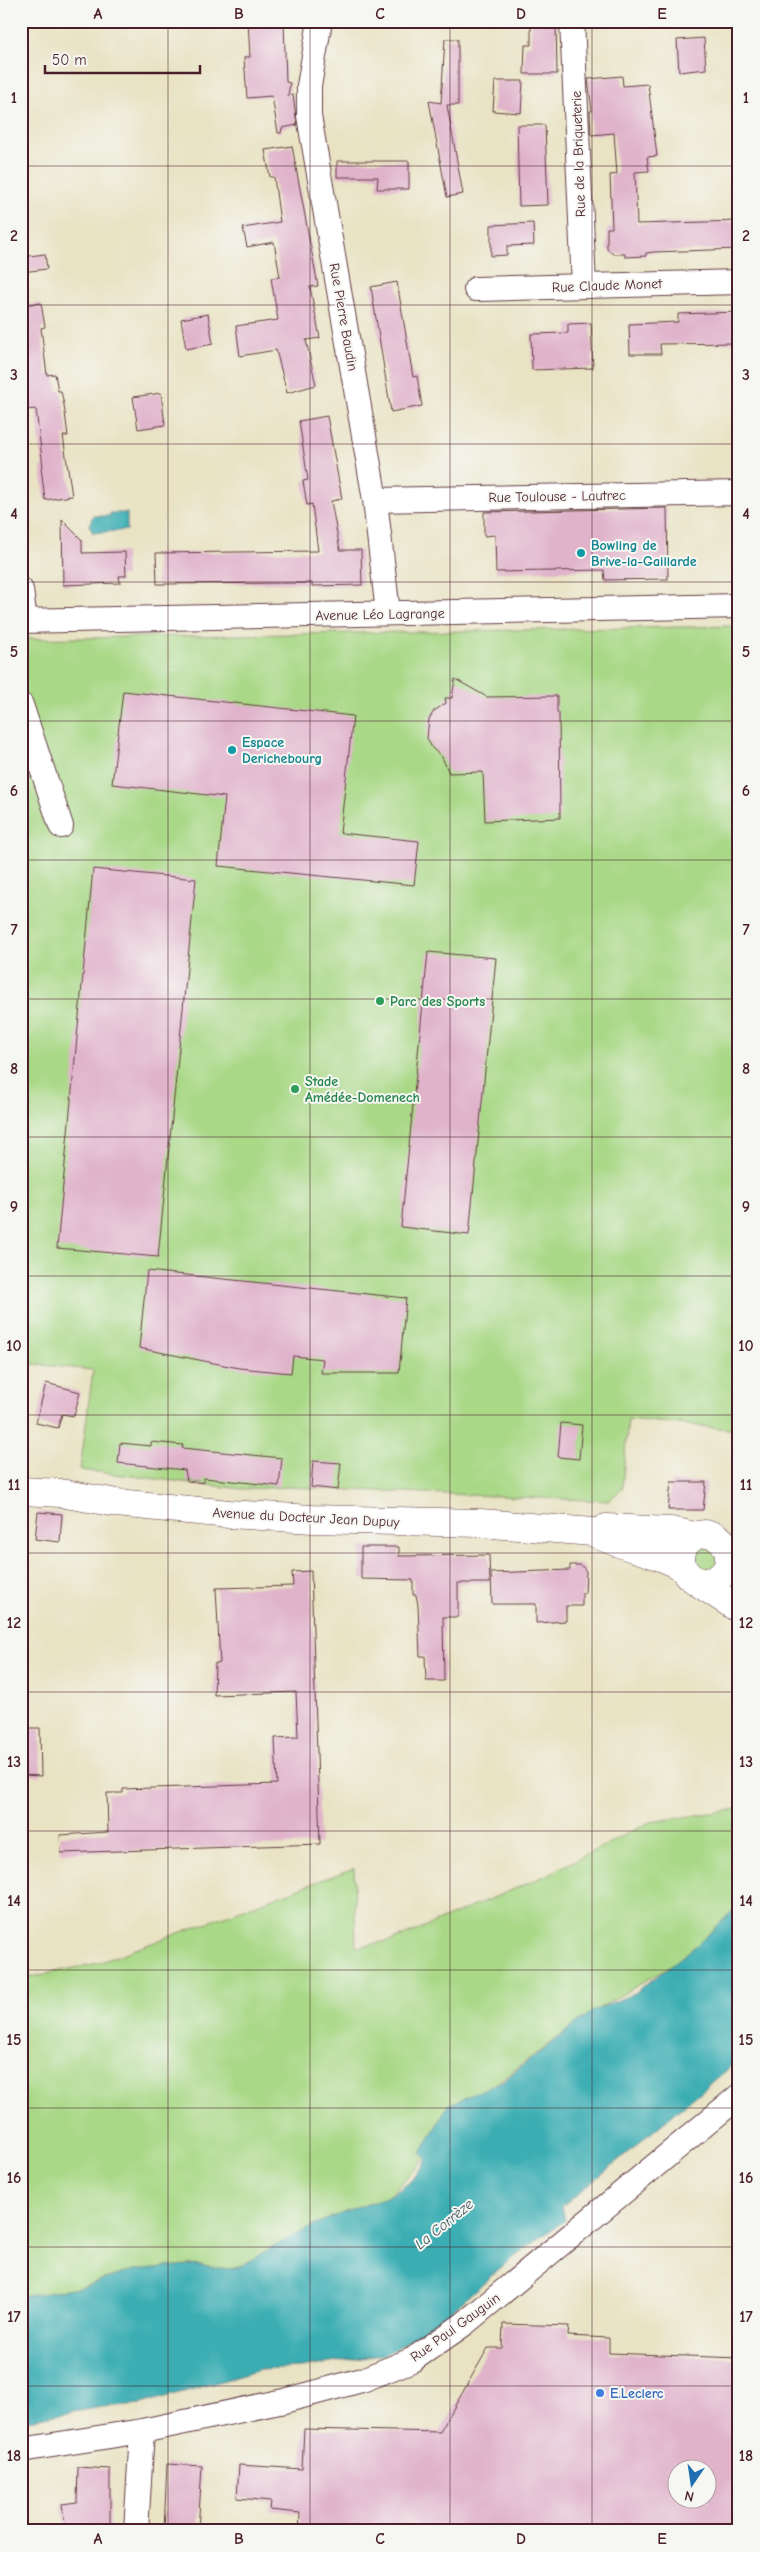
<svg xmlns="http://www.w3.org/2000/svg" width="760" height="2552" font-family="'Comic Neue',sans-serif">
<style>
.green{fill:#a9d886;stroke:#7a7c58}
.water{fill:#3badb3;stroke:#42666f}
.building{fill:#e0b3cb;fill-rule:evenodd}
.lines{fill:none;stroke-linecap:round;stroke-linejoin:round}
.minor-casing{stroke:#623c42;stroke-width:26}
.tertiary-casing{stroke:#623c42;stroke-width:29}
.minor{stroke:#fff;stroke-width:24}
.tertiary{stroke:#fff;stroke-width:28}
.grid{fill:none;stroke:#4a1f2b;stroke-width:1;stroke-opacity:0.55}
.culture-dot{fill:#0f9aa8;stroke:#f6f6f2;stroke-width:2}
.leisure-dot{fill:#2e9e5b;stroke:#f6f6f2;stroke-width:2}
.shop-dot{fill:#3f7fe0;stroke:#f6f6f2;stroke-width:2}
.labels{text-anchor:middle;stroke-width:4;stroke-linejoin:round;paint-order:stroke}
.street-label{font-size:14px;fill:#4a1f2b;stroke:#f6f6f2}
.culture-label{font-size:14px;font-weight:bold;fill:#0d838f;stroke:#f6f6f2;text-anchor:start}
.leisure-label{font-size:14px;font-weight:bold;fill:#27864d;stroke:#f6f6f2;text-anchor:start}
.shop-label{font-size:14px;font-weight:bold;fill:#366cbe;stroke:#f6f6f2;text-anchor:start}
.water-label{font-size:15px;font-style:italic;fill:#445861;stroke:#f6f6f2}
.neatline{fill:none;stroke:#4a1f2b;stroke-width:2}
.grid-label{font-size:16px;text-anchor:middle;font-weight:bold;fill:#4a1f2b}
</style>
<rect width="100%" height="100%" fill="#f6f6f2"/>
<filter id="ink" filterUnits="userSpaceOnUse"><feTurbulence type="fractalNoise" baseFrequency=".02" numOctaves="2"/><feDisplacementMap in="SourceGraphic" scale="10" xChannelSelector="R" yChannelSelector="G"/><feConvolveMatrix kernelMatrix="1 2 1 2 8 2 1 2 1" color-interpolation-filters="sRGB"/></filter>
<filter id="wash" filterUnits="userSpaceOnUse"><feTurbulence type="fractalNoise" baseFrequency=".0096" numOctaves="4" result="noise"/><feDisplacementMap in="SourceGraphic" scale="20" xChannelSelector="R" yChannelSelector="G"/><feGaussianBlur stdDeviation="1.12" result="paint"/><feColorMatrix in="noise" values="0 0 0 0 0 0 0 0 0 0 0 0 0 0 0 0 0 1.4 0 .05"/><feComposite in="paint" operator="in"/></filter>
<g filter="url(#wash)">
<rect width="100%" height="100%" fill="#e9e3c4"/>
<path class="green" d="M739,626V1430L628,1419L622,1489L608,1501L287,1487L242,1489L80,1470L93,1370L21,1363V639Z
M690 1559a14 14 0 1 1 28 0a14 14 0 1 1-28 0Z
M739,1809V1925L588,2015L490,2088L389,2197L335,2216L239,2267L231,2269L189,2265L134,2270L79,2288L21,2297V1979L98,1963L354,1868L356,1947L394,1940L545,1876L650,1822Z"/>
<path class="water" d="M110,513H127V530L93,533L89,525L93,516H110Z
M739,1905V2060L562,2207L565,2220L513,2257L436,2324L386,2354L301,2368L260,2370L141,2404L102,2407L21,2421V2297L79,2288L134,2270L189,2265L231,2269L239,2267C270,2249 302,2230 335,2216C373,2200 405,2199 427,2159L421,2153L448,2105L502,2081L593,2011L635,1993L697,1945Z"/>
<g id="blocks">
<path class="building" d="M248,21H284L286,82L290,83L288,96L293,95L297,125L282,128L281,133H278L272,96L247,98L244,57H250Z
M531,21H556L557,74H524L525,45H531Z
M704,38L706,69L679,72L677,40Z
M445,39H458V105H447L463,194L447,197L429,101L441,103Z
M622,76L623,86L648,84L657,156L647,157L649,171L635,172L637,224L739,221V249L654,252L646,253V256L625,257V254H613L607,249V228H612L610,175L617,174L614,133L591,135L590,111H592L588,79Z
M495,81H523L521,113L493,111Z
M517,125H545L548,205L519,206Z
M292,146L318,286L310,287L320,338L306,340L316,385L287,393L276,350L240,356L236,326L278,320L271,278L280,277L274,242L247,247L243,228L280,222L274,177H270L265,150Z
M337,161H409V189H377L378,177H337Z
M533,223L534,245L507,246V255L491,256V225Z
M45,254L47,269L21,272V257Z
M397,282L413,377L417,376L422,406L391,412L371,287Z
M41,303L45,327L41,328L47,375L55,374L58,391H61L64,405L68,436H63L72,496L45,500L41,467H43L36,409L26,410L21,367V353H25L21,305Z
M739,312V343L660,344L661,354H630L629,324L678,322V314Z
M208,314L213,344L186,349L181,319Z
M591,323L593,368L532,370L531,334L568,333V324Z
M161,393L165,425L138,429L133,397Z
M327,416L342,499L331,501L340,550H361L362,585L312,586V583L157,584L156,553L318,551L312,504L307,505L303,481L308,480L299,421Z
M667,508L668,579L605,580L604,570L496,572L495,535L484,536V512Z
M62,520L82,540V553L125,552L126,576H119L120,583L63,585Z
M455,679L487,697L557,696V713H559L560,818L485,821L483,772L449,773L442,757L432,748L427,738L429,719L434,711L446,703L445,698H452Z
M123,691L353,716L340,833L419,841L414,885L218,866L225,797L112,784Z
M93,869L196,879L158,1257L57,1248Z
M428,952L496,958L469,1235L401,1227Z
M147,1271L406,1298L399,1373H321L323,1359L293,1356L291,1373L239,1368L139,1348Z
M46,1383L80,1392L74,1416L62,1414L58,1428L36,1423Z
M561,1423L582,1425L579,1459L558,1457Z
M151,1442L183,1445L182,1448L282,1458L279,1486L204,1478V1483L187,1481L185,1470L118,1463L120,1443L151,1446Z
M313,1461L341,1463L338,1490L311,1487Z
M671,1482H706L703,1510H668Z
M38,1512L62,1514L60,1542L35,1539Z
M361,1547H399V1556L489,1555L490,1583H458V1617H443L444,1681H426L425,1656H420L418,1605L416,1595H413V1580L361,1579Z
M570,1565H581L586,1571L585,1593H582V1606H566V1621L536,1623V1604H492L491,1573L570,1570Z
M311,1571L320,1844L61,1853L60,1835L108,1832L107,1793H123V1789L277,1784L275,1738L298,1737L296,1692L214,1695L215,1663H220L216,1588L293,1586L292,1572Z
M22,1728H40L41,1776L23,1775Z
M503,2324L569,2326L568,2336L609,2338V2353L739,2358V2531H299L300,2513L270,2510L271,2501L237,2498L239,2465L302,2469L304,2429L440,2432L488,2348H502ZM678,2470H708V2500H678Z
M167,2464L202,2466L198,2531H164Z
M78,2467L110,2469V2531H66L62,2504L77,2502Z"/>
</g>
</g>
<g filter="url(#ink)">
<use href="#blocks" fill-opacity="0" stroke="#623c42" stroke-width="1"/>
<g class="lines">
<defs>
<path id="minor" d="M320,21L309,86V116L375,500L388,613
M572,21L584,286
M476,289L739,282
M375,500L739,493
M21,590L25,621
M21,621L739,606
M21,705L61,826
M21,2450L142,2431L284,2401L362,2380L412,2360L464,2324L739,2096
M136,2531L142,2431"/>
<path id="tertiary" d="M21,1491L60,1493L117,1503L229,1514L312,1519L480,1523L593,1532C621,1548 654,1550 682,1567
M606,1528L671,1531L695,1536
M681 1558a24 24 0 1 1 48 0a24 24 0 1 1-48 0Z
M696,1581L739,1609"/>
</defs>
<use href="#minor" class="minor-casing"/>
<use href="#tertiary" class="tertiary-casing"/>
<use href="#minor" class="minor"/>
<use href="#tertiary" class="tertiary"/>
</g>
</g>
<path class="grid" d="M168,21V2531M310,21V2531M450,21V2531M592,21V2531M21,166H739M21,305H739M21,444H739M21,582H739M21,721H739M21,860H739M21,999H739M21,1137H739M21,1276H739M21,1415H739M21,1553H739M21,1692H739M21,1831H739M21,1970H739M21,2108H739M21,2247H739M21,2386H739"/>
<g class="culture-dot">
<circle cx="581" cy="553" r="5"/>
<circle cx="232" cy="750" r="5"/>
</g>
<g class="leisure-dot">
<circle cx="380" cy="1001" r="5"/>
<circle cx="295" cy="1089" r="5"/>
</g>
<circle class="shop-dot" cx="600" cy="2393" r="5"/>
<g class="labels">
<g class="street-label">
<text transform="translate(578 154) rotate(-92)" y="5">Rue de la Briqueterie</text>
<text transform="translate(607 285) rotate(-2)" y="5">Rue Claude Monet</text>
<text transform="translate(344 317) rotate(80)" y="5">Rue Pierre Baudin</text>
<text transform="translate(557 496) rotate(-1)" y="5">Rue Toulouse - Lautrec</text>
<text transform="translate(380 614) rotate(-1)" y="5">Avenue Léo Lagrange</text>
<text transform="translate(306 1517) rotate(3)" y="5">Avenue du Docteur Jean Dupuy</text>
<text transform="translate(455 2327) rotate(-36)" y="5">Rue Paul Gauguin</text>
</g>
<g class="culture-label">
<text x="591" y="550">Bowling de<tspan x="591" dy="16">Brive-la-Gaillarde</tspan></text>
<text x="242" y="747">Espace<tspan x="242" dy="16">Derichebourg</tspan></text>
</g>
<g class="leisure-label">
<text x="390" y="1006">Parc des Sports</text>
<text x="305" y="1086">Stade<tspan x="305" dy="16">Amédée-Domenech</tspan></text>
</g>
<g class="shop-label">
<text x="610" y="2398">E.Leclerc</text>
</g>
<g class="water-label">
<text transform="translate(444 2224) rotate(-39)" y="5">La Corrèze</text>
</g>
</g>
<rect width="760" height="2552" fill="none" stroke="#f6f6f2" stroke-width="55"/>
<g transform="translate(692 2484) rotate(193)"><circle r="24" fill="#f6f6f2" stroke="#b1a0a2"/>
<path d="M0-4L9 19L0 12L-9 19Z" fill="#1f6fb2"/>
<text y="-8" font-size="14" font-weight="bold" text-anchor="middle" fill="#4a1f2b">N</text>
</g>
<path d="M45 65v8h155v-8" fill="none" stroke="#4a1f2b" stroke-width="2.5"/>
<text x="52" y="65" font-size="15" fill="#4a1f2b" stroke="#f6f6f2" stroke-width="4" paint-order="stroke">50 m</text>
<rect x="28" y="28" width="704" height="2496" class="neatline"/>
<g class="grid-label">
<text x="98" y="19">A</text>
<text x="239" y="19">B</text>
<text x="380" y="19">C</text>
<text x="521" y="19">D</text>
<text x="662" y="19">E</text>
<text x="14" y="103">1</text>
<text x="746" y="103">1</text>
<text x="14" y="241">2</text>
<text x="746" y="241">2</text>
<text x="14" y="380">3</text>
<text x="746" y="380">3</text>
<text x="14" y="519">4</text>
<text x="746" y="519">4</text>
<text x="14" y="657">5</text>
<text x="746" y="657">5</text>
<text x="14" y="796">6</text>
<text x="746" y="796">6</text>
<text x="14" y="935">7</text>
<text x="746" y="935">7</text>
<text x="14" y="1074">8</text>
<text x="746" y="1074">8</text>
<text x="14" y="1212">9</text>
<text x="746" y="1212">9</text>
<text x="14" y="1351">10</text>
<text x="746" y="1351">10</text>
<text x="14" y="1490">11</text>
<text x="746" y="1490">11</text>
<text x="14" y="1628">12</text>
<text x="746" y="1628">12</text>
<text x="14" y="1767">13</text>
<text x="746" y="1767">13</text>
<text x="14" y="1906">14</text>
<text x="746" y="1906">14</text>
<text x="14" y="2045">15</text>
<text x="746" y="2045">15</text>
<text x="14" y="2183">16</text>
<text x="746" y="2183">16</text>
<text x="14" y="2322">17</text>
<text x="746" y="2322">17</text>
<text x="14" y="2461">18</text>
<text x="746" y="2461">18</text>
<text x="98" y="2544">A</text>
<text x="239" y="2544">B</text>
<text x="380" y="2544">C</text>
<text x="521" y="2544">D</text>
<text x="662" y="2544">E</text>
</g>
</svg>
